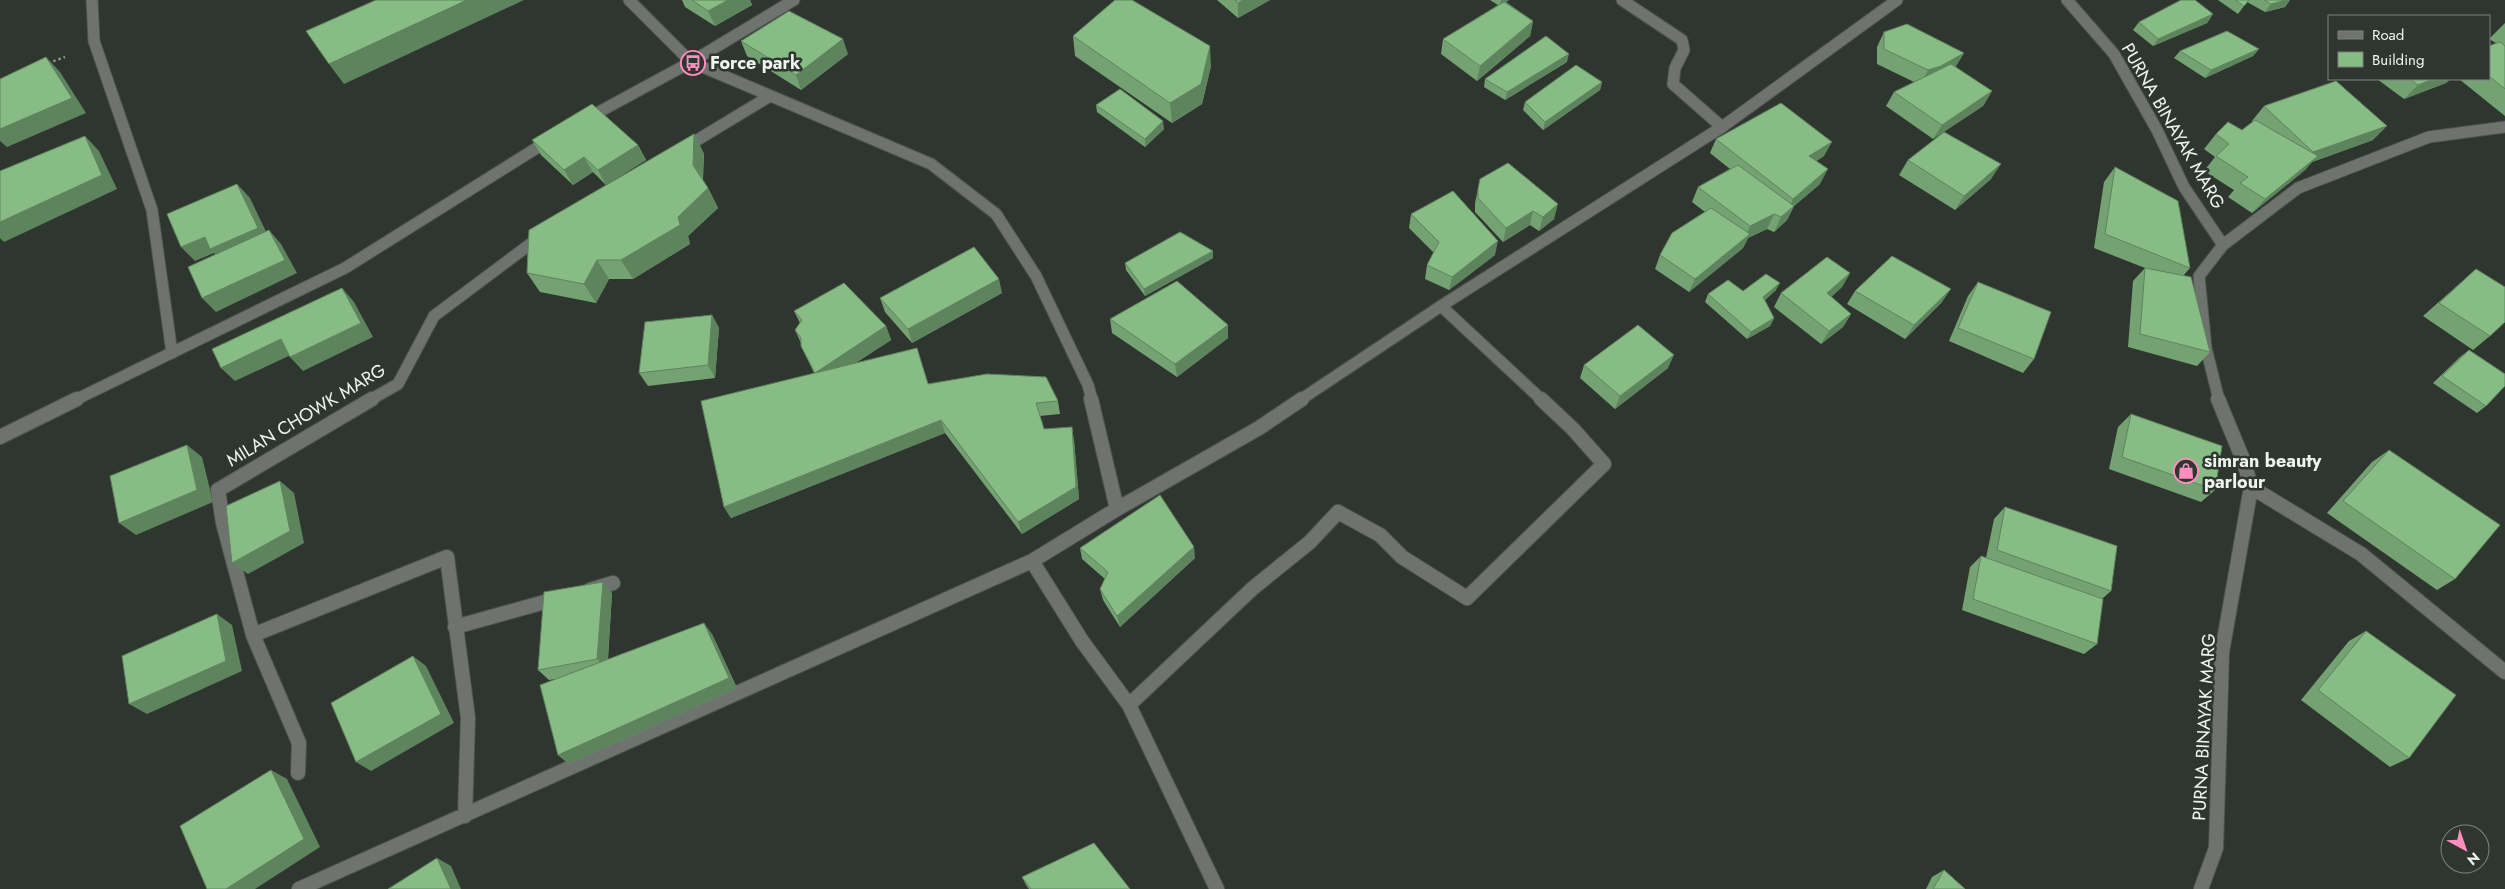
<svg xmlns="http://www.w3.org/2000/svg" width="2505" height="889" font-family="Jost,sans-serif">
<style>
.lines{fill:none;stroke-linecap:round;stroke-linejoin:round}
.minor-far1-casing{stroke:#4e544e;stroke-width:13}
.minor-casing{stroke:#4e544e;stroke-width:16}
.tertiary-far1-casing{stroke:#4e544e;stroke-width:13}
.tertiary-casing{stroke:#4e544e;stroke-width:16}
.path{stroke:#909590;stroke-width:2.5;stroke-dasharray:2.5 3;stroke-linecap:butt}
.minor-far1{stroke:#6f736f;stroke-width:11}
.minor{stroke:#6f736f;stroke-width:14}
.tertiary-far1{stroke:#6f736f;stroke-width:11}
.tertiary{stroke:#6f736f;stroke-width:14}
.wall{fill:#74a272}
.shaded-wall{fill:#5e845d}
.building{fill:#87bc85;stroke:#5e845d}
.labels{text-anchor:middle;stroke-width:5;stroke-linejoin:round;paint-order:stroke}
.poi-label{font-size:18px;font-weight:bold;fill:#f0f4f0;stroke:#2f362f;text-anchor:start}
.street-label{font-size:18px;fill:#f0f4f0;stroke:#2f362f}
</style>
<rect width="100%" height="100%" fill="#2f362f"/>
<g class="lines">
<defs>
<path id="minor-far1" d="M92,0L94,41L152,210L172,353
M629,0L691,62L931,164L996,214L1036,276L1088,385L1092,400
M1622,0L1682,40L1684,50L1675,68L1673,84L1722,127
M2067,0L2114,54L2157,130L2184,187L2223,245L2199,276L2206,348L2219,400
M684,148L770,96
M2223,245L2298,188L2429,137L2505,127
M1441,306L1542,400
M370,400L398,384L434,316L541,236
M1300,400L1441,306L1722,127L1897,0"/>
<path id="minor" d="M372,399L218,490L223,523L253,635L447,557L468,718L465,816
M1091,399L1117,509L1032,561L1082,641L1129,705L1217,889
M2251,487L2361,554L2505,672
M1117,509L1259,428L1302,399
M590,590L613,583
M455,627L559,598
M253,635L299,743L298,773
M1129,705L1253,588L1310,542L1338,512L1380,535L1402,557L1467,598L1604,464L1573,429L1541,399
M299,889L1032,561
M2201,889L2216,848L2222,652L2251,487L2244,462L2218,399"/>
<path id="tertiary-far1" d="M586,119L691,62L794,0
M75,400L345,268L551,139"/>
<path id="tertiary" d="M0,437L77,399"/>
</defs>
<use href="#minor-far1" class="minor-far1-casing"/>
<use href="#minor" class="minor-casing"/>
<use href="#tertiary-far1" class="tertiary-far1-casing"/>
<use href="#tertiary" class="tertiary-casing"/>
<path class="path" d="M48,63L65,57"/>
<use href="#minor-far1" class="minor-far1"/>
<use href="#minor" class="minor"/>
<use href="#tertiary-far1" class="tertiary-far1"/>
<use href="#tertiary" class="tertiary"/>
</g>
<path class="wall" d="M682,0H750L752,5L715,26L685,7Z
M1217,0H1270L1238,18Z
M1490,0H1509L1506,2L1533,21L1530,36L1477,81L1441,54L1443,39L1498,5Z
M2218,0H2290L2285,7L2265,12L2247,2L2238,14Z
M2213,14L2207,23L2153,46L2133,30L2139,22Z
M2505,23V116L2459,79H2489V46L2496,43L2489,39Z
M1884,32L1964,53L1955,67L1992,91L1983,106L1933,139L1886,106L1894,92L1914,82L1877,64V47Z
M1073,36L1211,66L1202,104L1172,123L1075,56Z
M741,41L848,54L801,90L747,56Z
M2259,49L2253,56L2205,78L2174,58L2180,51Z
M1567,62L1505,100L1484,87L1485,79Z
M2377,79H2450L2446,83L2404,99Z
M1602,82L1600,90L1543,130L1523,110L1525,102Z
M1096,105L1164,129L1145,147L1097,112Z
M2264,106L2373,140L2312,162L2305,170L2252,213L2228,197L2234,190L2204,171L2215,157L2204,149L2216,134L2242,130L2253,122L2252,121Z
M694,134L704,154L703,180L708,188L718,208L688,236L690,244L633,279H609L596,303L540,292L527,273Z
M1716,139L1824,156L1816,161L1820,184L1794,206L1787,220L1774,232L1767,229L1748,238L1743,248L1689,292L1655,269L1660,255L1705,212L1692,202L1698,187L1730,169L1710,153Z
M532,140L638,145L646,160L606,185L593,172L573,185L541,155Z
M1908,160L1991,179L1955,210L1899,175Z
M2115,167L2190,268L2183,276L2210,352L2197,366L2128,347L2133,281L2145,268L2094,248L2104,182Z
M1478,189L1554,219L1539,231L1530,225L1503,242L1475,212V203Z
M1411,214L1495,255L1449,290L1425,279L1427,265L1434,253L1409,228Z
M1213,251V258L1145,296L1126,270L1125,263Z
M2476,269L2490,336L2473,350L2423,316Z
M1850,273L1842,287L1831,297L1851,314L1843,327L1821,344L1774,307L1781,293Z
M1978,282L2034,359L2023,373L1949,341L1968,296Z
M1776,290L1765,300L1774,318L1770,326L1747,339L1705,302L1708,294L1743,291Z
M1855,291L1942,302L1905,339L1847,304Z
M1002,293L912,343L885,312L880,298Z
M794,311L886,326L891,340L855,363L929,384L1058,401L1060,414L1040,416L1044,429L1074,440L1079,499L1022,534L945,433L731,518L724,507L814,373L801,346V343L795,330L800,323Z
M712,315L719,328L715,378L648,386L639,373Z
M1110,319L1228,338L1177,377L1112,333Z
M2469,350L2486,406L2477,413L2433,383L2460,357Z
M1584,365L1668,368L1615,409L1580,378Z
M2131,414L2215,490L2201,502L2109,469L2118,427Z
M2389,450L2455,579L2437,590L2327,513L2372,462Z
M2005,507L2111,591L2102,599L2097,644L2084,654L1962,610L1970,567L1981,556L1986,558L1994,519Z
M1080,548L1195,558L1120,627L1103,600L1100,589L1105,579L1082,559Z
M612,593L608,660L712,634L737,688L569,764L558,755L557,679L549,680L538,670Z
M2366,631L2409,758L2390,767L2301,700L2349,641Z
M1944,870L1965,889H1926L1932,877Z
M1022,877L1130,889H1029L1026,885Z"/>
<path class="shaded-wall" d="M467,0H524L344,84L329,64Z
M728,0H750L752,5L715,26L708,11Z
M1243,0H1270L1238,18V3Z
M1501,0H1509L1500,6Z
M2286,0H2290L2285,7L2265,12L2271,4Z
M2213,14L2207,23L2153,46L2158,39Z
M1533,21L1530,36L1477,81L1480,66Z
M843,39L848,54L801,90L796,75Z
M1210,46L1211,66L1202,104L1172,123L1170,103Z
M2259,49L2253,56L2205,78L2211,70Z
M1964,53L1955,68L1920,85L1928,70Z
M1569,54L1567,62L1505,100L1507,92Z
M46,57L60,72L86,113L7,147L0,141V129Z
M2433,79H2450L2446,83L2404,99L2418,85Z
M1602,82L1600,90L1543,130L1545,122Z
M1992,91L1983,106L1933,139L1942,125Z
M1163,121L1164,129L1145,147V139Z
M2387,126L2373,140L2312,162L2305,170L2252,213L2265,199L2300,166L2313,152Z
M694,134L704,154L702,185L693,165Z
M85,136L99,151L117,189L4,242L0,238V222Z
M1832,142L1824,156L1802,171L1809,156Z
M638,145L646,160L606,185L598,170Z
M584,157L593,172L573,185L564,170Z
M2001,164L1991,179L1955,210L1964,196Z
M1828,169L1820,184L1794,206L1787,220L1774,232L1781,217L1786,213L1793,199Z
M237,184L250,198L271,242L223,263L214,253L195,261L181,247Z
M708,188L718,208L688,236L690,244L633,279L621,260L678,217Z
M1558,204L1554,219L1539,231L1543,217Z
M1533,211L1530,225L1503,242L1506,228Z
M1774,214L1767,229L1748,238L1743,248L1689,292L1695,279L1745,238L1750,226Z
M269,230L281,244L297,273L216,312L202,298Z
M1498,241L1495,255L1449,290L1452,277Z
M1213,251V258L1145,296L1144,289Z
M597,260L609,279L596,303L584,284Z
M1850,273L1842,287L1820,307L1827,293Z
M999,279L1002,293L912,343L908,329Z
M1780,283L1776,290L1759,304L1763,297Z
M342,288L354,302L373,337L303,371L290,357Z
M1951,289L1942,302L1905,339L1914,325Z
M1851,314L1843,327L1821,344L1829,331Z
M712,315L719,328L715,378L708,365Z
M1774,318L1770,326L1747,339L1751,332Z
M1228,325V338L1177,377L1175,364Z
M886,326L891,340L821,386L815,373Z
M281,339L295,353L235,381L221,368Z
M1674,355L1668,368L1615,409L1620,396Z
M941,420L945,433L731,518L724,507Z
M1072,427L1074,440L1079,499L1022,534L1018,522Z
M187,445L202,457L213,502L136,535L119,523Z
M280,481L294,493L304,543L248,574L232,563Z
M1194,547L1195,558L1120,627L1117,616Z
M603,582L612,593L607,670L597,659Z
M217,614L232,625L242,671L147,714L129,704Z
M704,623L712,634L737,688L569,764L558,755Z
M413,656L426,666L454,723L371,771L356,762Z
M271,770L287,779L320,847L255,889H226Z
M437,858L451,866L461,889H451Z"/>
<path class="building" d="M376,0H467L329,64L306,31Z
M692,0H728L708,11Z
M1115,0H1132L1210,46L1201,84L1170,103L1073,36Z
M1235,0H1243L1238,3Z
M2181,0H2195L2213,14L2158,39L2139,22Z
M2235,0H2249L2244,6Z
M2264,0H2286L2271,4Z
M1504,2L1533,21L1480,66L1443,39Z
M789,11L843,39L796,75L741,41Z
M1907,24L1964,53L1941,66L1928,70L1884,49V32Z
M2227,31L2259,49L2211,70L2180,51Z
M1546,36L1569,54L1507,92L1485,79Z
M2500,42L2505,46V89L2489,76V46Z
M46,57L72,98L0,129V79Z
M1951,64L1992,91L1942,125L1894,92Z
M1576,65L1602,82L1545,122L1525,102Z
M2410,79H2433L2418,85Z
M2336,81L2387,126L2313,152L2264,106Z
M1120,89L1163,121L1145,139L1096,105Z
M1781,103L1832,142L1809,156L1828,169L1793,199L1716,139Z
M592,104L638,145L598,170L584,157L564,170L532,140Z
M2255,120L2318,156L2265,199L2240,183L2248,177L2216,156L2229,144L2216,134L2228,122L2242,130Z
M1944,132L2001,164L1964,196L1908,160Z
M694,134L693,165L708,188L678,217L680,225L621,260H597L584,284L527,273L529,230Z
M85,136L102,175L0,222V171Z
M1508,163L1558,204L1543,217L1533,211L1506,228L1478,198V189L1480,179Z
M1738,165L1794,206L1781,217L1774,214L1750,226L1698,187Z
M2115,167L2178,201L2190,268L2105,234Z
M237,184L258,228L210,249L205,237L181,247L167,214Z
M1453,191L1498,241L1452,277L1427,265L1439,242L1411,214Z
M1711,208L1750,234L1695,279L1660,255L1672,233Z
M269,230L285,260L202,298L188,267Z
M1180,232L1213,251L1144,289L1125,263Z
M974,247L999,279L908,329L880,298Z
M1892,256L1951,289L1914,325L1855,291Z
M1827,257L1850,273L1827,293L1851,314L1829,331L1781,293Z
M2145,268L2191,277L2210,352L2140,334Z
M2476,269L2505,287V322L2490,336L2439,303Z
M1766,274L1780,283L1763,297L1774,318L1751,332L1708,294L1728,280L1743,291Z
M1177,281L1228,325L1175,364L1110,319Z
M1978,282L2051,312L2034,359L1958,328Z
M844,283L886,326L815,373L801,346V338L795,330L802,320L794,311Z
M342,288L361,323L290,357L281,339L221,368L212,349Z
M712,315L708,365L639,373L645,322Z
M1638,325L1674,355L1620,396L1584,365Z
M917,348L928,384L987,374L1046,377L1058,401L1036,403L1044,429L1072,427L1076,487L1018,522L941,420L724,507L701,401Z
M2469,350L2505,374V386L2486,406L2442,376Z
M2131,414L2222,446L2215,490L2122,457Z
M187,445L197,490L119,523L110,476Z
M2389,450L2500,525L2455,579L2343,501Z
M280,481L290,531L232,563L226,506Z
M1160,495L1194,547L1117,616L1100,589L1108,572L1080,548Z
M2005,507L2117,546L2111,591L1997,550Z
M1981,556L2103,599L2097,644L1973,599Z
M603,582L597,659L538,670L544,592Z
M217,614L226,661L129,704L122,656Z
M704,623L729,678L558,755L540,685Z
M2366,631L2456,695L2409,758L2318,690Z
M413,656L441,714L356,762L331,703Z
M271,770L304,839L226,889H207L180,826Z
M1094,843L1130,889H1031L1022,877Z
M437,858L451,889H388Z
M1944,870L1965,889H1933Z"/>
<defs>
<symbol id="bus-ring" viewBox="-11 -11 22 22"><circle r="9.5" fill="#2f362f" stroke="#fd8ebf" stroke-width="1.5"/><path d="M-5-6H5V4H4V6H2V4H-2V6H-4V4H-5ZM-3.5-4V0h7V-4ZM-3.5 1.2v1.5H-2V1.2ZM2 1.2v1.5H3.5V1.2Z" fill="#fd8ebf"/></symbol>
<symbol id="shop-ring" viewBox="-11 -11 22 22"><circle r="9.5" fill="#2f362f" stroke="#fd8ebf" stroke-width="1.5"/><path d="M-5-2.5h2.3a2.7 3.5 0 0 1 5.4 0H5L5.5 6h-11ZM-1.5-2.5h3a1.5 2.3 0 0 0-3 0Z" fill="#fd8ebf"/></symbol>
</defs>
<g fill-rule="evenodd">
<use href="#bus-ring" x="679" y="49" width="28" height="28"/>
<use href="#shop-ring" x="2172" y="457" width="28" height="28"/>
</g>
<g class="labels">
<g class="poi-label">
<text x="710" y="69">Force park</text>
<text x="2204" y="467">simran beauty<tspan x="2204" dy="21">parlour</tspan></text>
</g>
<g class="street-label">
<text transform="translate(2173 126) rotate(60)" y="6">PURNA BINAYAK MARG</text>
<text transform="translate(306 415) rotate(-31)" y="6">MILAN CHOWK MARG</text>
<text transform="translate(2204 727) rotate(-87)" y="6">PURNA BINAYAK MARG</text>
</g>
</g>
<rect x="2328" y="15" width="162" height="65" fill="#2f362f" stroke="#7c827c"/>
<rect x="2338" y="31" width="25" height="8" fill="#6f736f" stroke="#7c827c"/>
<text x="2372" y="40" font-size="15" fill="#f0f4f0">Road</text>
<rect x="2338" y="52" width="25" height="15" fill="#87bc85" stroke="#7c827c"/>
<text x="2372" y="65" font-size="15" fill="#f0f4f0">Building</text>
<g transform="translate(2465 849) rotate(140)"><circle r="24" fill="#2f362f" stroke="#7c827c"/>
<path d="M0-4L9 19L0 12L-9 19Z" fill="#fd8ebf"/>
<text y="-8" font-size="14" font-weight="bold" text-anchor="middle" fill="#f0f4f0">N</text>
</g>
</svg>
